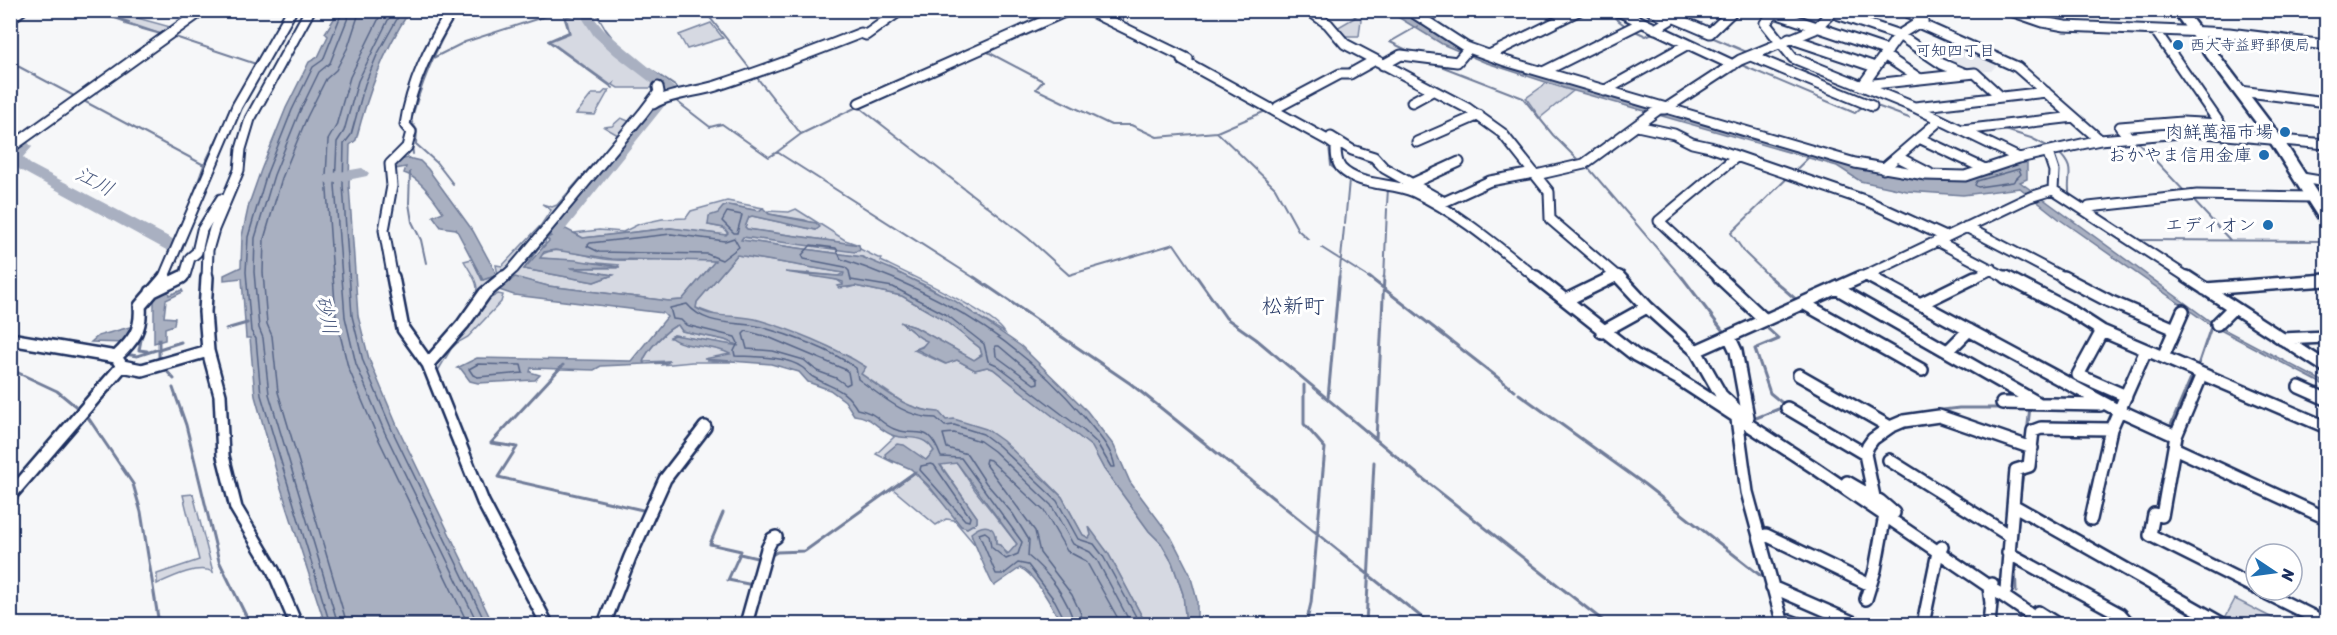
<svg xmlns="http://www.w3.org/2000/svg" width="2337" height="635" font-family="Sriracha,'Klee One',sans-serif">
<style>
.built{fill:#e6e8ee}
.green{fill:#d6d9e2;stroke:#7884a0;stroke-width:1.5}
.water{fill:#a9b0c1;stroke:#707c99;stroke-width:1.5}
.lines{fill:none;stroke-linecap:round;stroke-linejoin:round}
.shore{stroke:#546386;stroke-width:1.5}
.stream-far1{stroke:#707c99;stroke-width:2}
.stream{stroke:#707c99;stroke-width:3}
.river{fill:#a9b0c1;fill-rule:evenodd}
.minor-far1-casing{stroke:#1b2f5e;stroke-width:13}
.minor-casing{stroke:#1b2f5e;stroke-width:16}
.primary-casing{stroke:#1b2f5e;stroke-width:5}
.trunk-casing{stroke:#1b2f5e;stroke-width:4}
.minor-far1{stroke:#fff;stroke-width:9}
.minor{stroke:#fff;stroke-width:11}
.primary{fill:#fff;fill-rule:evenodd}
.trunk{fill:#fff;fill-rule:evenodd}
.poi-dot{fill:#1f6fb2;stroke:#fff;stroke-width:2}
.labels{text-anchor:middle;stroke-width:6;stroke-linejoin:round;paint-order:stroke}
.far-poi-label{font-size:15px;fill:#1b2f5e;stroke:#fff;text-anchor:start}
.far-neighbourhood-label{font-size:16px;fill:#1b2f5e;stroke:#fff}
.poi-label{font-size:18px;fill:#1b2f5e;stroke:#fff;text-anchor:end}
.water-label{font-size:20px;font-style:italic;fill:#4d5c81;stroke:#fff}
.quarter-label{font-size:21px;fill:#1b2f5e;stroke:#fff}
</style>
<rect width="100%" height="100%" fill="#f6f7f9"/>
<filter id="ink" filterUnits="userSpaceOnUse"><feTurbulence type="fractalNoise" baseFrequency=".0167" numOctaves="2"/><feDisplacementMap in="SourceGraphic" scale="12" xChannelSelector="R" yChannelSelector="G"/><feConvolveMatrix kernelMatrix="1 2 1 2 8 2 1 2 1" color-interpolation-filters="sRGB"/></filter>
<g filter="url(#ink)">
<path class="built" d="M1953,39L2002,60L1991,71L1966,72L1932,55Z"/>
<path class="green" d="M93,11H112L174,28L166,34H161Z
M564,11H590L586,20C608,48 638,68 667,88L666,94L661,88H618L613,85L614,83L611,85L550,41L570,33L566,17L573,15L572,11Z
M1346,11H1362L1359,36H1339L1335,29L1356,17Z
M711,23L723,38L687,49L679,35Z
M1547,83L1573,91L1540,118L1526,98Z
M606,90H609L595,115L576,114L592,94H602Z
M659,101L585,190L554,233L546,238L545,244L538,249L524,269L594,282L613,275L569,268H617L619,265L540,258V256C555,244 582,255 598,258C636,265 678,253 715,261L682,300L669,301L548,286L507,276L636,124Z
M621,118L631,122L514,263L436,348C445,332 476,305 477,288C477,280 468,268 464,261L472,259L482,280L498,275L496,265L502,266L541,225L551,210L542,204L552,207L557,205L618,135L604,127L612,126Z
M727,201L763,208L759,211C726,205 731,199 708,225L724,228L728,234L726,235L669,228L583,238L574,233L599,230L623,232L639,224L662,219L686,218L691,211Z
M796,209L845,240L859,245L747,229L745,227L749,217L752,216L816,230L817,226L805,220L769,214L768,211L789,212Z
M742,237L859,251L860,249L878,258H882L881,261C906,273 994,313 1005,333L929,287L862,257L741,240Z
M737,255L844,273L838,276L807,273L837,280L848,288L855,286L902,296L944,320L980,348L982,354L974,360L915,327L901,323C910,329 918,338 927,341V344L914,350L945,364L957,360L975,370L987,367L993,369L1092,446L1104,469L1149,531L1161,543L1172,562L1183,594L1186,624H1146L1108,553L1090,530L1092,535L1089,538L1083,535L1062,497L1040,474L946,420L941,415L907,405L860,373L850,357L772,325L753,319L718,316L696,308L697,302Z
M498,294L503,295L501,302L468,337L457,343L451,349L436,374L433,363L487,300Z
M678,325L682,331L725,340L742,347L674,335L670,338L723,350L731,354L706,360L731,362H692L661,365L669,361L643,362C646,351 668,328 678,325Z
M892,435C909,436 925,435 934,451L926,460L886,458L894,463L876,454L894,437Z
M954,462L957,463L975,490L1017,544L1009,554L996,544V535L972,536L977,547L954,520L946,519L936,525L893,489L915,473L967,528L977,522V517L940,464Z
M193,494L213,572C198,564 172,577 157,584V574L199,560L183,495Z
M2235,599L2284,624H2232L2224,620Z"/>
<path class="water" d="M339,11L409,12C383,52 368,93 356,140L350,145L349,185L358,316L369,359L398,428L493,624H325L281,488L255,396L250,338H246L242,278L224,280V275L241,267L242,236L249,204L261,170L286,108L309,62L318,57L328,36L325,33Z
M1388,11H1399L1468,50L1818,155L1963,179L2023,161L2027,163V179L2020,182L2214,324L2326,383V386L2209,324L2059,219L2020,188L1963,195L1907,191L1860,181L1837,166L1564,88L1484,62L1442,44Z
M408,158L420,161L428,169L473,231L497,275L483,280L456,229L441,227L433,216L443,212C434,198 420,178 404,173L406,167L395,169L396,161Z
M728,205L759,211L763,208L769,214L816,223L820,227L816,230L752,216L749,217L745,227L747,229L853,244L859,245L860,249L855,252L743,237L741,240L862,257L891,269L955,301L1021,346L1087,411L1114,446L1130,482L1171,537L1190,574L1197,600V624H1186L1183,594L1172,562L1161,543L1149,531L1104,469L1092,447L993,369L987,367L975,370L957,360L946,364L918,350H913L922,347L927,341C918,338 909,328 900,322L915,327L974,360L982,355L980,348L944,320L902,296L855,286L839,288L837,286L843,285V282L837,280L785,272L838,276H843L844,273L737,255L697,302L696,308C714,319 734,314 755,319C788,328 837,348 866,367L861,374C885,391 907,411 939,412L946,420L954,419L986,429L1003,441L1062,497L1083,535L1089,538L1091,535L1089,527L1108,553L1146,624H1062C1054,611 1035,573 1020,568L994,586C991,583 973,540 971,533C985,521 996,525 996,544L1000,545L1007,554L1009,553L1017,544L957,463L940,465L977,517V522L967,528L961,526L930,487L911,469L886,458L885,454L897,444L904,445L926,460L934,451C923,432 907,441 892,435C876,428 873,417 854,415L845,401L830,390L808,382L799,372L771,364L704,359L730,354C713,344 684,349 670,337L674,335L739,346L725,340L682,331L678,325C667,328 646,351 643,362L646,364L670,361L667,363L601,366L594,370L531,368L530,372L540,375L535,380L478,383L470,381L461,369L457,368L477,358L631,361L667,317L663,313L514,295L499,290L515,277L548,286L669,301L682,300L715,261L612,259L555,250L544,252L540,258L575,260L620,267L570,268L613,275L594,282L524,269L546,244L549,241L547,238L566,229L583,238L671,228L726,235L728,233L724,228L708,225L709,216L718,213L723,207Z
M166,289L168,290L169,295L182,290L183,292L166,300L164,317L175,318L174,325L165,328V340L154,343V299Z
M137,325L127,343L91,342L98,336Z"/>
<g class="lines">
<path class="shore" d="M383,10L350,77L336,126L328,140L326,176L336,318L348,367L377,436L468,624
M393,10L358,81L344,131L337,142L335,185L345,317L356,364L385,433L478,624
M402,10L377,55L365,84L351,135L344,144L343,185L352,316L363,361L392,430L486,624
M2019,169L2021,174L2013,182L1978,187L1975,185L1977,181Z
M727,212L742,215L737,233H734L722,221Z
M671,234L725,241L734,238L739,247L722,260L707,254L599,252L587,246L590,243Z
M811,245L836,248L841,259C936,290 1020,340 1084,417C1096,432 1112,448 1115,467H1111L1097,443L1083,430L997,365L988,361L984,344L947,315L893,287L851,280L849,271L845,267L804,259L802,255Z
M746,331L768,337L844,369L848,372L850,383L846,385L836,378L817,371L804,360L773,351L747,349L743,334Z
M995,346H999L1038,379V383L1034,384L996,356Z
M478,364L521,365L523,373L478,377L473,375L469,369Z
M931,464L934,465L970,517L969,521L965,520L920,470L921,466Z
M330,624L261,395L256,339L251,331L246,272L248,237L267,173L292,110L313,67L323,60L343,10
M338,624L269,394L263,338L259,328L254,272L255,238L274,175L299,113L319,72L330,63L351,10
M347,624L278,392L272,336L267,324L263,272L264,239L282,178L307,117L326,79L336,70L348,47L360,10
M1067,624L1055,601L1028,565L1018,563L1004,574H996L979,534L985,532L989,535L991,547L1006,559L1018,554L1022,542L961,458L941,457C927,420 918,439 894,429C878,422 878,413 857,409C844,387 833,389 813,377C809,375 807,371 803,368C787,356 755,357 735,356L734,351L738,343L735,337L686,325L681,320L673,319L670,308L687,304C706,327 735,321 761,327C790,335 832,350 856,368L858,379C882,396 905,418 936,418L945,426L954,425L983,434L999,446L1057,501L1078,539L1094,544L1103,556L1140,624
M1074,624C1068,598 1048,572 1028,556L1029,540L1013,514L986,483L967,454L947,448L943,434L954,433L980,441L994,451L1051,505L1073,544L1090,552L1097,560L1131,624
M1083,624L1081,614L1072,595L1040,553L1035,531L985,463L986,459L990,460L1044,511L1067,551L1086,561L1121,624"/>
<path class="stream-far1" d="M91,10L129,22L125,24L164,35
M562,10L569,32L548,41L613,88
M596,10C607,45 646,66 675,86L677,89L675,94
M704,10L801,134
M2306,10L2326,11
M1620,16L1615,18L1627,27
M1633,30L1646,36L1657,31
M172,36L256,64
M1709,36L1749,53
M984,50L1043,81L1036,89L1111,125H1131L1157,137L1217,132L1268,110
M1411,52L1390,42L1418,26
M431,59L465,42L546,16
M10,62L76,97
M1433,63L1523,98L1553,135L1580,162
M1739,64L1855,113L1864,105
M244,86L261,55
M80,99L204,165L190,204
M675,100L710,127L722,124L769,157L777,152
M1874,105L1909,118
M859,106L801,134L777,152L976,279
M859,107L1028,238L1069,275L1174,244L1198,279
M2002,129L2031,138L2051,148
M1217,132L1275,188L1298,230L1308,239
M2135,139L2186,193
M412,144L413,154
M1329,145L1331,166L1349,180L1345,224
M2058,152C2078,171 2065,176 2070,198
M1359,157L1379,168
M2021,163L2047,156
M204,165L231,110
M1586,165L1683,279
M410,172L409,203L412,222L421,240L426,263
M453,184L436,162L416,144L417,130L411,121C421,84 435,50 454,17L509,10
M2191,198L2230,240
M1387,205L1388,189
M2136,240L2326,241
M1322,248L1371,279
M169,277L176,261
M1339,279L1344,228
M1384,279L1387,209
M1772,279L1745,253L1731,233L1810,156"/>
<path class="stream" d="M974,277L1131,384L1430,624
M1197,277L1226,318L1256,339L1422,478L1607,624
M1369,277L1515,391
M1682,277L1726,335
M1770,277L1799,302
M146,315L139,350L147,351
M226,329L247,323
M159,339V363
M125,354L137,356L181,342
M563,365L491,443L517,447L498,477L647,511
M163,367L174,379
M2197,368L2212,324
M10,369L57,391L79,409
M1304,385V424L1325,448L1311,603L1306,624
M173,388L186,425L219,561L250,624
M1519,394L1644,484L1761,576
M1328,398L1339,277
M85,413L133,484L141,512L159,624
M1918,413L1959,408H2001
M1756,418L1786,406L1770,393L1755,349L1779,339L1768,329
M2171,425L2193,373
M1376,440L1384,277
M2026,442L2030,407
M2024,463L2025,449
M2019,504L2023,473
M723,513L710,544L741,551L728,580L753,585
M2015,552L2019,511
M740,554L761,559
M770,556L777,552L805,551L915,472
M2015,559L2016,592
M2019,611V624
M1366,624L1374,462"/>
<path class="river" d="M586,10H598L595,19L604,30L677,90L564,231L582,244L574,249L557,243L548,231L662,91L615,55L594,36L583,19Z
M21,139L26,140L32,147L23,157L30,164L182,244L184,248L182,252H170L20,170L10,161V153L17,147L14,143L16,140Z
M362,168L369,173L367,176L328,184L321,179L328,174Z"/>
<defs>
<path id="minor-far1" d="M1087,10L1188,59
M1308,10L1328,24L1345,44L1467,108L1502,133L1549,192L1550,219L1620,279
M1409,10L1466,47L1505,61L1855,163L1925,175L1965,176L2019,158L2100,140L2193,132L2326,144
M1616,10L1688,44
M1650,10L1670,20L1655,29
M1902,10L1923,20
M2008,10L2043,22L2065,26L2229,33L2326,45
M1828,11L1899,35L1942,64L1966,74
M1675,18L1710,33L1734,10
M10,19L22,10
M1918,23L2017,67L2100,140
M1789,38L1875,67
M1888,51L1775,13L1765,23L1793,58L1914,107L2019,158
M1489,55L1580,10
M1884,55L1920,79
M1751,56L1872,106
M1183,57L1182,60L1329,141L1336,146C1336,153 1336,162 1341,168C1359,187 1392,182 1414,192C1459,213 1499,248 1538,279
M1383,65L1401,55L1457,62L1469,48
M1543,72L1641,23
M1865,85L1975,73L2001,97
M1862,86L1899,35L1923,20
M1604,91L1688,44L1733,65
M2240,91L2326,102
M1412,102L1432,91
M859,103L1069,10
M653,104C668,94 697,92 716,86C765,70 813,52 861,33L866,35L901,10
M1278,107L1340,74H1350L1375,60
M1915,107L2046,92
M1637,126L1674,134L1692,143L1710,147L1867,201L1946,237
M1962,130L2074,117
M1331,137L1352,150L1374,157L1384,168L1444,202L1490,181L1534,173
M2129,137L2120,127L2182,122L2220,124L2155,30
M1919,138L1985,169
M1417,142L1479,115
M10,148L203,10
M2048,153L2054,171L2053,190
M1898,157L1929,173
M1883,169L1940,120
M1536,175L1584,164L1659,109H1665L1740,60L1815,29L1834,10
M2302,178L2326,182
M1411,184L1459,162
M2053,190L2190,279
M2089,207L2197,195L2314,197
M1966,227L2066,279
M1939,242L2009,279
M1866,275L1873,279
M163,279L237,106L292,10
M180,279L185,275L190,258L197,252L202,230L221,199
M207,279L208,250L214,229L239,170L241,149L250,119L310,10
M393,279L384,230L392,186L390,164L407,147L411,132L405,125C411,83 430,46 452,10
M502,279L513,269L643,113L659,92L658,87
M1610,279L1617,275
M1721,279L1659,221L1736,157
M1858,279L2030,197L2053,190
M1972,279L1992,269"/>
<path id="minor" d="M207,277L205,312L208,351L220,395L223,456L236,508L273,570L296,624
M393,277L403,329L428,364L483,502L547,624
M1536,277L1635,355L1677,378L1815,468L2044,624
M1619,277L1647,307L1696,351L1721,395L1736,409
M1719,277L1765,320
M1870,277L2119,411
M2006,277L2068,309L2102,331L2326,427
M2063,277L2109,301L2175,329
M2187,277L2326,367
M1836,288L2038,403
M2205,289L2326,280
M151,292L182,277
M1566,300L1613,277
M1803,303L1922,370
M1920,304L1975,277
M2217,324L2233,308
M2102,331L2078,375L2126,396
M1602,332L1647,307
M1729,336L1736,351L1748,417
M10,339L116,357L122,366L142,370L208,351
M2282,339L2326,337
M1696,351L1861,277
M1948,351L1969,330
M116,357C133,341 142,330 140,306L165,277
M2163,357L2183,311
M428,364L463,324L485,293L504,277
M2202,374L2176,436L2162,516L2154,514L2150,535L2256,588
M1799,375L1890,427
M2299,387L2326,399
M2002,403L2100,405
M1787,408L1865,454
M2119,410L2176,436
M1740,415L1737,419L1747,492L1783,624
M2174,448L2326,518
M1889,460L2010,536
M1847,482L1880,501L1894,513
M10,496L122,366
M1874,497L1865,454L1868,446L1873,439L1890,427L1904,421L1939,416L2032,448
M2013,505L2221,623
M2091,519L2111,429L2146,350
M1766,535L1870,585
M2008,553L2120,614L2129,624
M1772,587L1857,624
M2006,590L2016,470L2029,466L2033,431L2041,428L2111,429
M2260,590L2326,623
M1866,599L1875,570L1885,515L1889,510
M2038,612L2057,624
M1790,621L1798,624
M604,624L630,557L665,479L705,427
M746,624L767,549L772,539L776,537
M1923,624L1938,552L1942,547
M1989,624L1991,603L1989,587L1992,584"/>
<path id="primary" d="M2172,10H2185L2282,138L2326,207V223L2321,222L2269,140Z"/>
<path id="trunk" d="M10,10H20L10,17Z"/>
</defs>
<use href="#minor-far1" class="minor-far1-casing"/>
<use href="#minor" class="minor-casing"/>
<use href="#primary" class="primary-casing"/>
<use href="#trunk" class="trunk-casing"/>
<use href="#minor-far1" class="minor-far1"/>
<use href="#minor" class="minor"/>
<use href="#primary" class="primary"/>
<use href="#trunk" class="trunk"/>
</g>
</g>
<g class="poi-dot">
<circle cx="2178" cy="45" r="6"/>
<circle cx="2285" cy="132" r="6"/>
<circle cx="2264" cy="155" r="6"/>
<circle cx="2268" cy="225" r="6"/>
</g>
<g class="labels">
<g class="far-poi-label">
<text x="2190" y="50">西大寺益野郵便局</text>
</g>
<g class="far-neighbourhood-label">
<text x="1955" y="56">可知四丁目</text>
</g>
<g class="poi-label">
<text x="2273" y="138">肉鮮萬福市場</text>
<text x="2252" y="161">おかやま信用金庫</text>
<text x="2256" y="231">エディオン</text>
</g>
<g class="water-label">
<text transform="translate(95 181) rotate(28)" y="7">江川</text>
<text transform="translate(327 315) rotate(77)" y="7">砂川</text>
</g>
<g class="quarter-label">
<text x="1293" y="313">松新町</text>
</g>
</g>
<rect width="2337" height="635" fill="none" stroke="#fff" stroke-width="36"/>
<rect x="18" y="18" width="2301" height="599" fill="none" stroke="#1b2f5e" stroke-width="2" filter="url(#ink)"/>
<g transform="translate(2274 572) rotate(103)"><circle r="28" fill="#ffffff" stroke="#a4acbf" stroke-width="1.5"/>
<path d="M0-4.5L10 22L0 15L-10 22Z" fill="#1f6fb2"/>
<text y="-9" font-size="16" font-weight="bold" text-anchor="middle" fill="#1b2f5e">N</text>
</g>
</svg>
